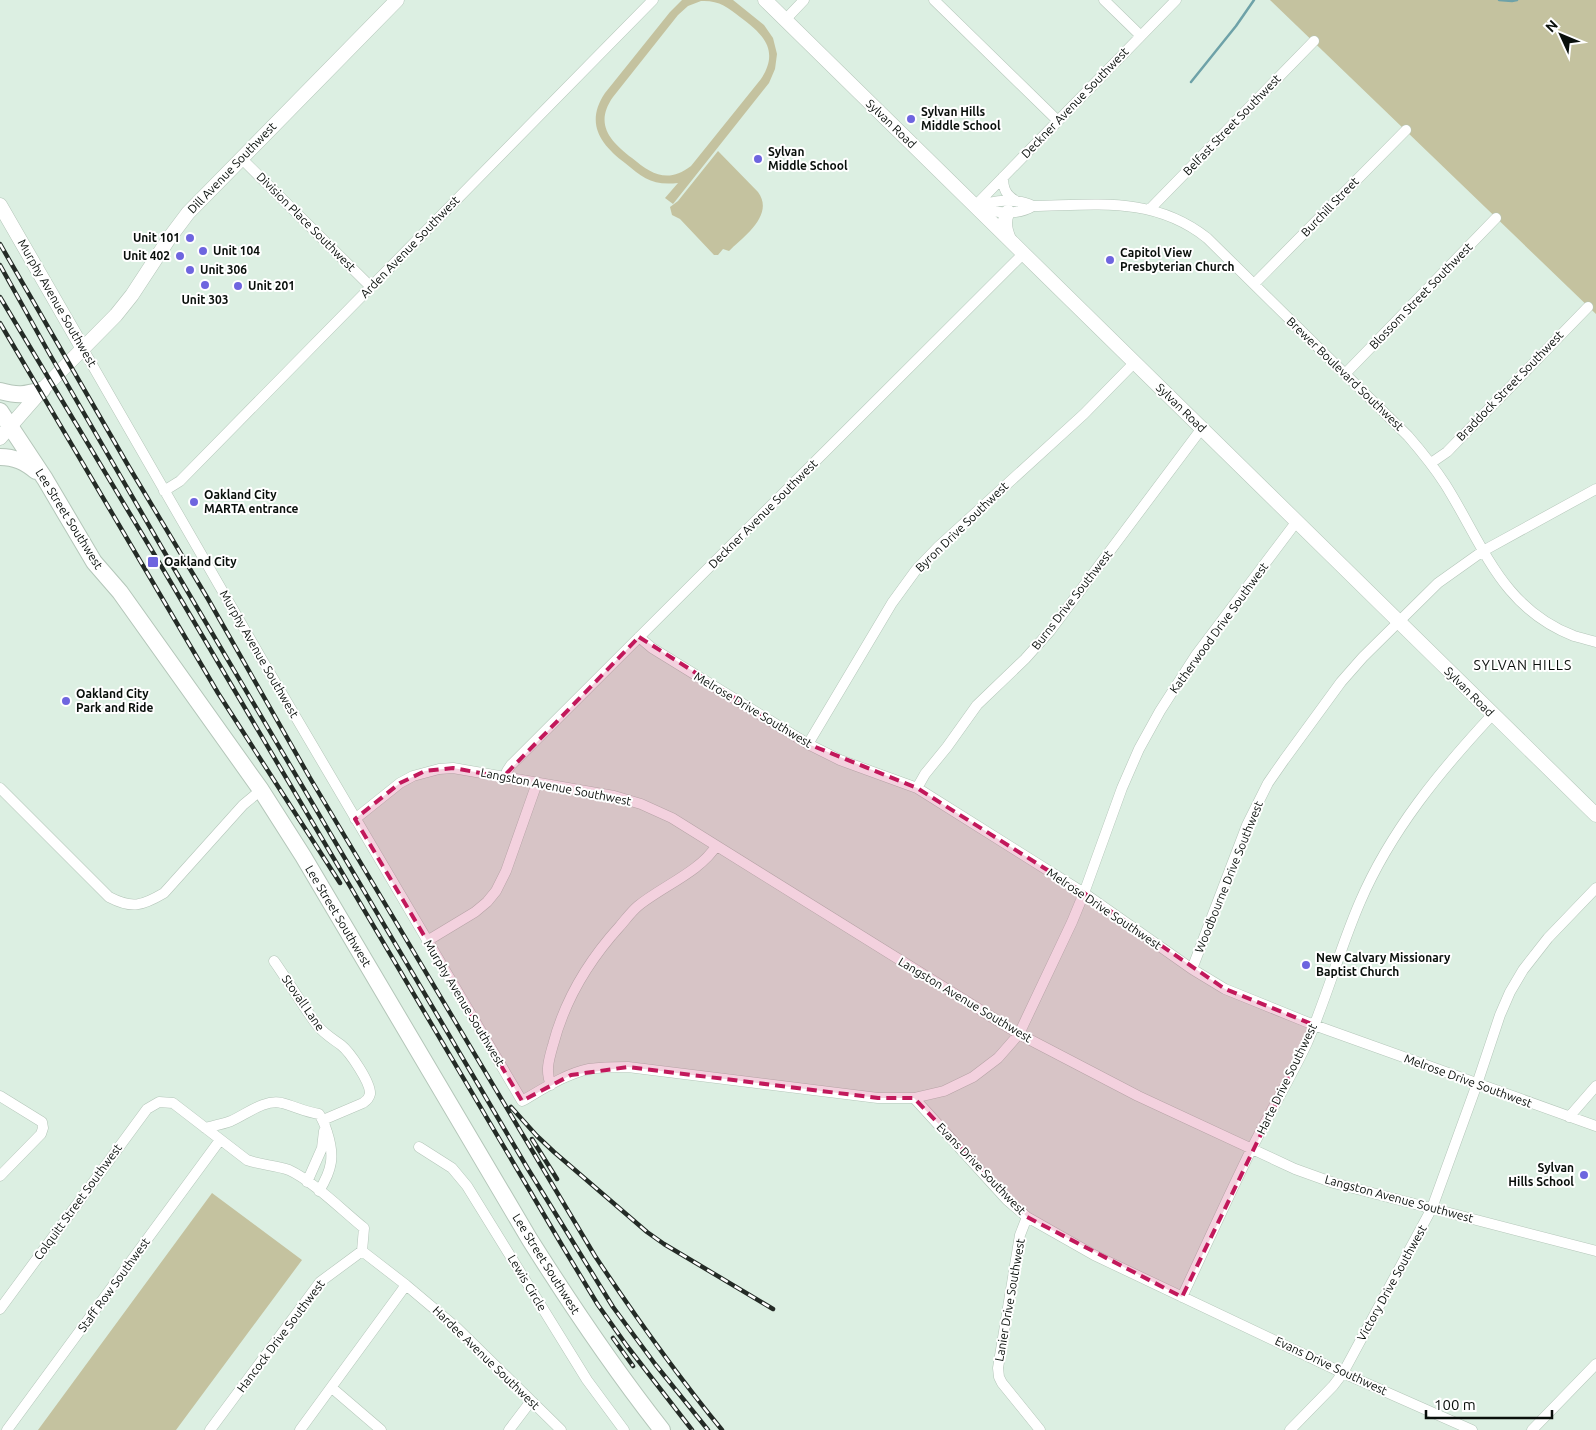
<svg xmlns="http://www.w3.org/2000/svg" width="1596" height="1430" font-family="Ubuntu,sans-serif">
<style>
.green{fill:#c4c29f;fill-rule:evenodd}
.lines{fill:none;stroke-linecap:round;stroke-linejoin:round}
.stream{stroke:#6ea2a8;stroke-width:2.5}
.street-casing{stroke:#b4c6b9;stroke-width:11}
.secondary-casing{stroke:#b4c6b9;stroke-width:15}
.primary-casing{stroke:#b4c6b9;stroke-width:18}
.street{stroke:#fff;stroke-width:10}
.secondary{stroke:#fff;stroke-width:14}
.primary{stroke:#fff;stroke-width:16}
.rail-casing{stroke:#242b26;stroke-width:4.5}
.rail{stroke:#fff;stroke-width:2.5;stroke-dasharray:8;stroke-linecap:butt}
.marked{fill:#c2185b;fill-opacity:0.2;stroke:#c2185b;stroke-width:4;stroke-dasharray:10 6;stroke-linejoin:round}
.poi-dot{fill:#6e65df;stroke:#fff;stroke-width:2}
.labels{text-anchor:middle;stroke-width:4;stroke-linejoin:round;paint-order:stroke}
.street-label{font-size:12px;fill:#090f0b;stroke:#fff}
.poi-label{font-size:12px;font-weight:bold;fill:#090f0b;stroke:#fff;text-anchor:start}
.neighbourhood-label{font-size:14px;letter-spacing:1px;fill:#090f0b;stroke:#fff}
</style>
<rect width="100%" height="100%" fill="#dcefe2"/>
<path class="green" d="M682,0H733L764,25L773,38L777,54L775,69L769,83L673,204L665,198L678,183C653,186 643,178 625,163C600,144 585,123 605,93L670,12ZM701,1C718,0 728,7 740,17C763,34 780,50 761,79L691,166C668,184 651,174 632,158C610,141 594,124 613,97L678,15L688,6Z
M1270,0H1596V314Z
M718,151L758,192C775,215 743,237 729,251L723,249L718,255H714L680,219L672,215L670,207L678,201Z
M212,1193L302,1260L176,1430H38Z"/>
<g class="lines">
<path class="stream" d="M1499,0L1512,1L1517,0
M1191,82L1236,26L1254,0"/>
<defs>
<path id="street" d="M934,0L1058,121
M1104,0L1141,36
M785,20L804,0
M241,158L371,287
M1003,177C1003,189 1006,195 1016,201
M976,205L1176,0
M975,206C994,201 1015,197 1033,206C1097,205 1154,196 1207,238L1408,436C1421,451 1434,467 1445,484C1483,544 1501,608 1574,636C1581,638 1589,640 1596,642
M978,207C995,213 1017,216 1033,206
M1150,209L1314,41
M1254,284L1406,130
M83,349L261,658L522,1101C543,1089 565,1074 589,1069C602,1067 615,1067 628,1067L878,1098H914L1007,1200L1027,1217L1094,1255L1343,1373L1472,1430
M1345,374L1496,218
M1431,463L1447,452L1588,307
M164,491L180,481L653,0
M639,637L652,648L808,744L840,760L917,788L1084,893L1192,969L1225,989L1314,1025L1596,1126
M808,744L892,603L916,570L938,547L1084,414L1135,362
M506,777L507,771L511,765L1024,253
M0,788L109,897C132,909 142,906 164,893L243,805L261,790
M917,788L925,774L947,747L977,705L1025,659L1050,631L1202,428
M355,819L400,783L413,776L439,769L453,768L614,796L641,804L672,818L1019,1034L1138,1096L1295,1169L1334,1183L1596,1251
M427,941L475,912L487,902L496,891L506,871L537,783
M274,961C289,982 302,1005 317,1025C324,1034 333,1039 341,1045C350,1052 371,1083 370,1094C369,1099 366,1101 363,1103L323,1120
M1192,969L1247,825L1268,783L1284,760L1341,682L1363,657L1438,583L1483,551L1596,489
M551,1085C545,1071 549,1059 553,1045C565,999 589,960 620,926C626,919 631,912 638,906C661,887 701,871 716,846
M0,1096L42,1122L43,1128L41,1134L0,1176
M914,1098L944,1091L973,1077L998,1058L1019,1034L1072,922L1084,893L1122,788L1139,749L1160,711L1196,655L1297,521
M1569,1117L1596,1086
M205,1128C213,1126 223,1124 231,1121C247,1114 264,1099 282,1103C294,1106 305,1112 319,1114C323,1120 325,1125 327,1132C335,1156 332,1170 319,1191
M419,1147L452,1168L467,1186L587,1380L624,1430
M307,1182L322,1148L324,1131
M1027,1217L1020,1235L998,1368L999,1377L1002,1383L1040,1430
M362,1251L406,1285L457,1328L561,1430
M1182,1297C1205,1248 1227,1199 1251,1150C1269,1114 1290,1079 1307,1043C1327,997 1340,948 1360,902C1391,830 1440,771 1493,714
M0,1309L147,1109L159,1102L173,1103L247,1160C260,1165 275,1165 289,1170C313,1181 343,1211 364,1228L362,1251
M332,1388L381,1430
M7,1430L220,1140
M210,1430L320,1282L362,1251
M300,1430L406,1285
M509,1430L531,1401
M1290,1430L1333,1386L1343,1373L1432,1208L1477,1084L1500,1015L1510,992L1523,970L1548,938L1596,888
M1532,1430L1596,1364"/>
<path id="secondary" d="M765,0L1596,815
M0,205L83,349
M1008,212C1003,220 1005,230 1009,239
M0,438L42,390L116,315L132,295L170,237L188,213L397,0"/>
<path id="primary" d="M0,391C18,396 24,395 42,390
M0,411L45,479L94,562L120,592L261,790L303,856L530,1240C571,1305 614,1369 662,1430
M0,457C15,457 25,462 36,471"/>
</defs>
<use href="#street" class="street-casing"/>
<use href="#secondary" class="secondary-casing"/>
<use href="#primary" class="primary-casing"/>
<use href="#street" class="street"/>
<use href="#secondary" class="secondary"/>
<use href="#primary" class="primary"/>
<defs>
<path id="rail" d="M0,244L129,467L208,599L310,778L595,1256C635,1316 676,1374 722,1430
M0,265L49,353L169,560L528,1169L613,1307L655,1364L708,1430
M0,297L157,559L563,1247L598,1305L627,1346L692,1430
M0,323L218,693L340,883
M511,1107L537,1136L554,1152L647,1232L664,1244L773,1309
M532,1139L557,1179
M613,1338L633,1366"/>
</defs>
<use href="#rail" class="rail-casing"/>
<use href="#rail" class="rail"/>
</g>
<path class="marked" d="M639,637L808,744L917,788L1084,893L1225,989L1314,1025L1182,1297L1027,1217L914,1098H878L628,1067L571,1075L522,1101L355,819L400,783L425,771L453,768L503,777Z"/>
<g class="poi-dot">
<circle cx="911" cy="119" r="5"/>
<circle cx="758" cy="159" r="5"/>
<circle cx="190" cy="238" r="5"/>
<circle cx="203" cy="251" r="5"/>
<circle cx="180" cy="256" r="5"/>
<circle cx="1110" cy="260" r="5"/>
<circle cx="190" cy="270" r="5"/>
<circle cx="205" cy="285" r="5"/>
<circle cx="238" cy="286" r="5"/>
<circle cx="194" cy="502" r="5"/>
<rect x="147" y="556" width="12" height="12" rx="2.5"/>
<circle cx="66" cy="701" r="5"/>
<circle cx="1306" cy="965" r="5"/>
<circle cx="1584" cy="1175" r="5"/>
</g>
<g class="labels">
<g class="street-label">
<text transform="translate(1075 103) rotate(-46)" y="4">Deckner Avenue Southwest</text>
<text transform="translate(891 124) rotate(44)" y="4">Sylvan Road</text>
<text transform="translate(1232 125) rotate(-46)" y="4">Belfast Street Southwest</text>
<text transform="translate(232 168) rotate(-46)" y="4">Dill Avenue Southwest</text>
<text transform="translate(1330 207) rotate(-46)" y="4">Burchill Street</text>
<text transform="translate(306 222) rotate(45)" y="4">Division Place Southwest</text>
<text transform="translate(410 247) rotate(-46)" y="4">Arden Avenue Southwest</text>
<text transform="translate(1421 296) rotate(-46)" y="4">Blossom Street Southwest</text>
<text transform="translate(57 303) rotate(60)" y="4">Murphy Avenue Southwest</text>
<text transform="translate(1345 374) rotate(44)" y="4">Brewer Boulevard Southwest</text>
<text transform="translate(1510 386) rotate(-46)" y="4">Braddock Street Southwest</text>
<text transform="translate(1181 408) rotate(44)" y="4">Sylvan Road</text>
<text transform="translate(763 514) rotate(-45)" y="4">Deckner Avenue Southwest</text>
<text transform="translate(69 519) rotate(58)" y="4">Lee Street Southwest</text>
<text transform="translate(962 527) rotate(-44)" y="4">Byron Drive Southwest</text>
<text transform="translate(1072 600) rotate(-52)" y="4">Burns Drive Southwest</text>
<text transform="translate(1219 628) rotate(-54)" y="4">Katherwood Drive Southwest</text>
<text transform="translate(259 654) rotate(60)" y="4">Murphy Avenue Southwest</text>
<text transform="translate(1469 692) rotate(45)" y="4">Sylvan Road</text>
<text transform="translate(753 710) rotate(31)" y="4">Melrose Drive Southwest</text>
<text transform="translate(556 787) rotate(11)" y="4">Langston Avenue Southwest</text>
<text transform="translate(1229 877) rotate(-68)" y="4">Woodbourne Drive Southwest</text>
<text transform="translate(1104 909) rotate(34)" y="4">Melrose Drive Southwest</text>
<text transform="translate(338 916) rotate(59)" y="4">Lee Street Southwest</text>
<text transform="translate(965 1000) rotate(31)" y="4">Langston Avenue Southwest</text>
<text transform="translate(303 1003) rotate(55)" y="4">Stovall Lane</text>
<text transform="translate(464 1003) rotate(59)" y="4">Murphy Avenue Southwest</text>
<text transform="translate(1287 1079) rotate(-64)" y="4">Harte Drive Southwest</text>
<text transform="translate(1468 1081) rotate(20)" y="4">Melrose Drive Southwest</text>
<text transform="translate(981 1169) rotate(46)" y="4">Evans Drive Southwest</text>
<text transform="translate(1399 1199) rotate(15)" y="4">Langston Avenue Southwest</text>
<text transform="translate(78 1202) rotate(-54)" y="4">Colquitt Street Southwest</text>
<text transform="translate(546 1264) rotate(58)" y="4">Lee Street Southwest</text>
<text transform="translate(527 1283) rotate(59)" y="4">Lewis Circle</text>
<text transform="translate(1392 1283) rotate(-61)" y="4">Victory Drive Southwest</text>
<text transform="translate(114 1285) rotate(-54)" y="4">Staff Row Southwest</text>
<text transform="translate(1010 1300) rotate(-80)" y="4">Lanier Drive Southwest</text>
<text transform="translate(281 1336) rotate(-53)" y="4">Hancock Drive Southwest</text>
<text transform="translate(486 1358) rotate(44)" y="4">Hardee Avenue Southwest</text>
<text transform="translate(1331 1366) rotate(25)" y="4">Evans Drive Southwest</text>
</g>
<g class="poi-label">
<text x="921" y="116">Sylvan Hills<tspan x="921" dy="14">Middle School</tspan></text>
<text x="768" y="156">Sylvan<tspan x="768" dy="14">Middle School</tspan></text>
<text x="180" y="242" text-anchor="end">Unit 101</text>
<text x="213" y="255">Unit 104</text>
<text x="1120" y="257">Capitol View<tspan x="1120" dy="14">Presbyterian Church</tspan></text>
<text x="170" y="260" text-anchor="end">Unit 402</text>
<text x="200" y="274">Unit 306</text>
<text x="248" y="290">Unit 201</text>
<text x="205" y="304" text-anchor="middle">Unit 303</text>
<text x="204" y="499">Oakland City<tspan x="204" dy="14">MARTA entrance</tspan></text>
<text x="164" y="566">Oakland City</text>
<text x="76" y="698">Oakland City<tspan x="76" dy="14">Park and Ride</tspan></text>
<text x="1316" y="962">New Calvary Missionary<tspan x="1316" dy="14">Baptist Church</tspan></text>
<text x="1574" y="1172" text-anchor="end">Sylvan<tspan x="1574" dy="14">Hills School</tspan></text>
</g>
<g class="neighbourhood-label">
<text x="1523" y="670">SYLVAN HILLS</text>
</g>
</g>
<g transform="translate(1561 35) rotate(314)" stroke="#ffffff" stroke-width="4" paint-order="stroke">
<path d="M0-4L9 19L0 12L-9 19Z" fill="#090f0b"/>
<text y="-8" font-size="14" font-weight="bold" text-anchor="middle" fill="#090f0b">N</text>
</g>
<path d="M1426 1410v8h126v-8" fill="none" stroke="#090f0b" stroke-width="2.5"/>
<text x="1434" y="1410" font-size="15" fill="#090f0b" stroke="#ffffff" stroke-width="4" paint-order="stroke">100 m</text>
</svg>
